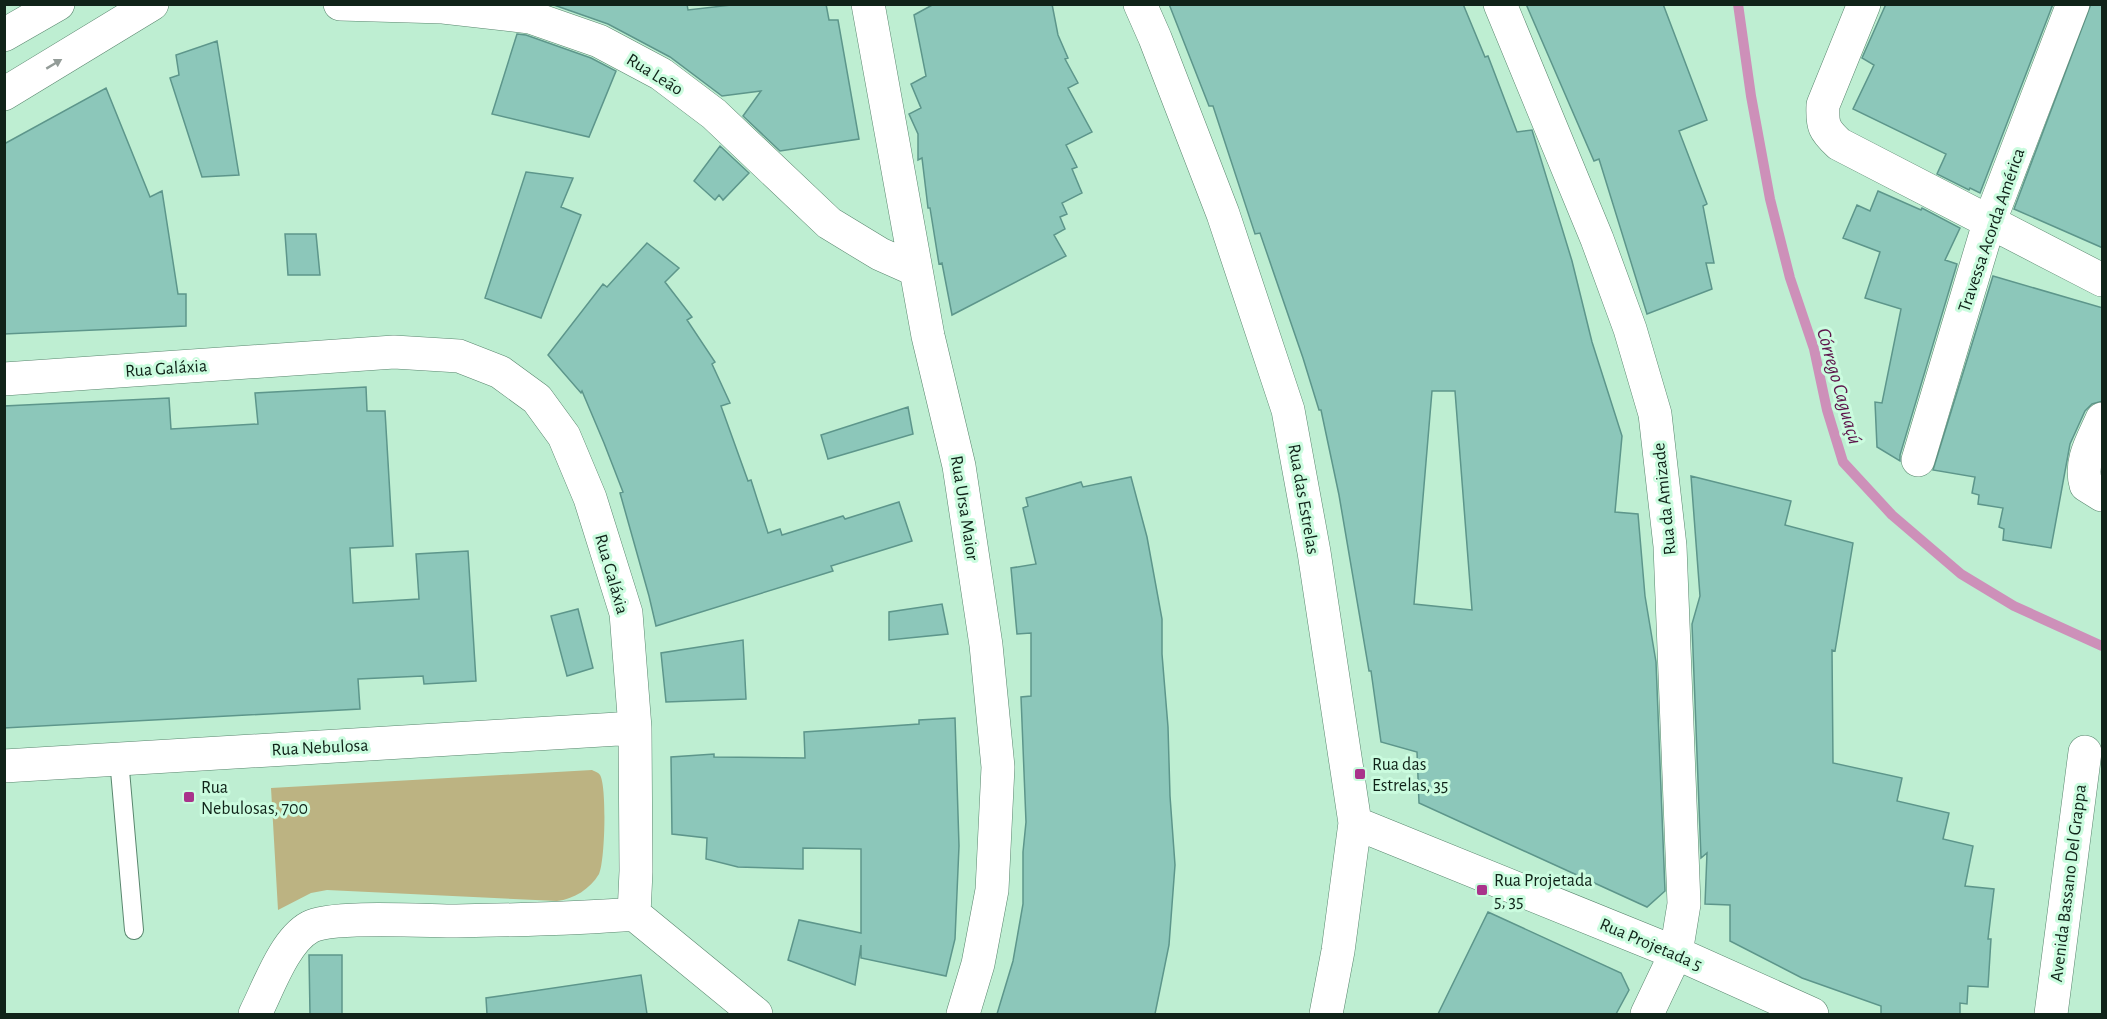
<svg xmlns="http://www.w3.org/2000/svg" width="2107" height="1019" font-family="'Alegreya Sans',sans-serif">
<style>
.green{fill:#bcb382}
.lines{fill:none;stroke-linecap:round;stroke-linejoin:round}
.stream{stroke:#cd90b9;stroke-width:10}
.building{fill:#8cc7ba;stroke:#5d968b;stroke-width:1.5;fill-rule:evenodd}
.service-casing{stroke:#59866e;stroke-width:20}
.minor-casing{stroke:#59866e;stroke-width:34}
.service{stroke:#fff;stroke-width:18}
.minor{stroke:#fff;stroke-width:33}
.oneway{fill:#939c98}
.poi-dot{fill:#a9338b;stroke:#cbfcdf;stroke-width:2}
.labels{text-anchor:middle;stroke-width:6;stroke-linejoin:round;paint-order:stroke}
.street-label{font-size:18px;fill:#102319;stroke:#cbfcdf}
.poi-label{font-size:18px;fill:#102319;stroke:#cbfcdf;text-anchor:start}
.water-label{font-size:20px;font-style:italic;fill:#5d144b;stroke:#cbfcdf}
</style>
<rect width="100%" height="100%" fill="#beeed2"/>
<path class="green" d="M592,770C596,772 598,772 600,775C607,786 605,862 599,874C590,889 574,899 557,901L327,890L311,893L278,910L271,788Z"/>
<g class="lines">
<path class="stream" d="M1738,4L1751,96L1770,199L1790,278L1814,349L1827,410L1843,462L1892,515L1961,574L2014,606L2102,646"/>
</g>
<path class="building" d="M551,4H687L688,10L740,4H826L829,20H838L859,139L780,151L743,116L761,91L722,96L670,57L608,24Z
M934,4H1052L1058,35L1068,58L1065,59L1078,83L1068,88L1092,132L1066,145L1077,167L1072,169L1082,193L1062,203L1067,214L1060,217L1065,229L1054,235L1066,256L952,315L942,263L939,264L930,208H928L922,158L918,160V134L909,114L921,108L911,84L926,76L914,15Z
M1169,4H1463L1485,57L1488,56L1517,132L1532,130L1572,261L1592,342L1622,436L1615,512L1638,514L1645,596L1656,662L1665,891L1647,907L1419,803L1417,752L1381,742L1371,671H1369L1339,495L1321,410H1319L1303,358L1260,233L1255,234L1213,106H1209ZM1432,391H1455L1472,610L1414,604Z
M1526,4H1663L1707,120L1679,131L1707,204L1703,206L1714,263H1706L1712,289L1647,314L1599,159L1594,161Z
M1886,4H2053L1980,193L1970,188L1969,190L1937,174L1946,154L1853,109L1874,65L1862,58Z
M2091,4H2103V248L2014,209Z
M517,34L526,35L591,58L616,71L589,137L492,114Z
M217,41L239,175L202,177L170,78L179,75L176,55Z
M106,88L150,197L162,191L178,294H186V326L4,334V144Z
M720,146L749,173L723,200L719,195L715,200L694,181Z
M526,172L573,178L561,207L581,215L541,318L485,298Z
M1878,191L1921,210L1922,208L1960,228L1945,260L1957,264L1900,455V461L1877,447L1875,402L1882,403L1901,309L1865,298L1880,252L1843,238L1857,205L1870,211Z
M285,234H316L320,275H288Z
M647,243L679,268L665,282L692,317L687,320L715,362L712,364L730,403L721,406L748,481L751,480L768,533L780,529L782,535L843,516L845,519L899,502L912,541L831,566L833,571L656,626L649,596L620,493L623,492L604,443L582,391L581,393L548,355L603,284L607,287Z
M1993,276L2103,308V401L2092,404L2085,411L2070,444L2051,548L2003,540L2004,529L1999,527L2003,508L1978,504L1979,495L1972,493L1975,477L1933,470Z
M366,387L367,411H385L393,546L350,548L353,603L419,599L416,554L468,551L476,681L424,684L423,676L358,679L360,709L4,728V406L169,398L171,429L258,424L255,393Z
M908,407L913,434L828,459L821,435Z
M1691,476L1791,501L1785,525L1853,543L1835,651L1832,650L1833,763L1902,778L1897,801L1949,813L1943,839L1973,846L1965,886L1994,889L1988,939H1991L1988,987L1968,986L1967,1004L1960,1003V1014H1881V1006L1802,978L1730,941V905L1705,904L1707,853L1701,858L1692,624L1700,596Z
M1131,477L1147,537L1162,619V654L1168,727L1170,796L1175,865L1169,945L1155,1014H997L1013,961L1023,904V852L1026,822L1021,697L1031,696V633L1017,634L1011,568L1036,564L1023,508L1028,506L1026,498L1081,482L1083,487Z
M942,604L948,634L889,640V612Z
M578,609L593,668L567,676L551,616Z
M743,640L746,699L666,702L661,653Z
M955,718L959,846L955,939L946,976L861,958V945L855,985L788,960L799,920L861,933V849L803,848V869L738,867L706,859L707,838L672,834L671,757L714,754V757L805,758L804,732L919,724V720Z
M1488,912L1621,973L1629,990L1616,1014H1438Z
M309,955H342V1014H310Z
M641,975L647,1014H487L486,998Z"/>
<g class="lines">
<defs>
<path id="service" d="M119,759L134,930"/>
<path id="minor" d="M340,4L443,7L530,17L599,41L661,74L714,114L829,223L880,254L916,270
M868,4L928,336L959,466L986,645L998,767L992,890L978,964L963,1014
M1140,4L1155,38L1223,214L1288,410L1314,552L1355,823L1338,951L1326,1014
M1500,4L1597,239L1630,329L1655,414L1670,546L1684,904L1676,953L1647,1014
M1864,4L1823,105C1822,126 1824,130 1839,144L2102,280
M4,35L58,4
M4,94L152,4
M4,379L394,352L459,356L500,372L537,399L564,436L590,498L626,613L635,728L636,871L634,914C575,919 515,920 456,921C427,921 331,915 310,927C284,941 268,989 255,1014
M2102,419C2093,440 2079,461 2086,485L2102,495
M1918,460L1989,223L2073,4
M4,766L635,728
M1355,823L1676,953L1812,1014
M634,914L756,1014
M2051,1014L2085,752"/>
</defs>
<use href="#service" class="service-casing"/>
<use href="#minor" class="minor-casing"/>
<use href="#service" class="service"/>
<use href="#minor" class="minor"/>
</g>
<defs><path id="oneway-solid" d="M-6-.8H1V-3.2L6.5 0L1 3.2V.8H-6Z" transform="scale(1.5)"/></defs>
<use class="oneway" href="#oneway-solid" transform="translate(54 64) rotate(-31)"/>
<g class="poi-dot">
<rect x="1354" y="768" width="12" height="12" rx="3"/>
<rect x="183" y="791" width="12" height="12" rx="3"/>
<rect x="1476" y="884" width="12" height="12" rx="3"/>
</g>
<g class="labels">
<g class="street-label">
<text transform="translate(655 74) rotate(32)" y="6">Rua Leão</text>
<text transform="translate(1991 230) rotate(-71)" y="6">Travessa Acorda América</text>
<text transform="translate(166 368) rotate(-4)" y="6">Rua Galáxia</text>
<text transform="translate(1304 499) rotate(80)" y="6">Rua das Estrelas</text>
<text transform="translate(1664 499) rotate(-96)" y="6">Rua da Amizade</text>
<text transform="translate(965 508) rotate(81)" y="6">Rua Ursa Maior</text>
<text transform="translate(612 574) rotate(74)" y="6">Rua Galáxia</text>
<text transform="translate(320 747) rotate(-3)" y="6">Rua Nebulosa</text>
<text transform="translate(2068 883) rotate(-83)" y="6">Avenida Bassano Del Grappa</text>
<text transform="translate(1651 944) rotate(23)" y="6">Rua Projetada 5</text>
</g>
<g class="poi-label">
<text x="1372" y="770">Rua das<tspan x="1372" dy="21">Estrelas, 35</tspan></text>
<text x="201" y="793">Rua<tspan x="201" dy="21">Nebulosas, 700</tspan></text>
<text x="1494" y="886">Rua Projetada<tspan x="1494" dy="21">5, 35</tspan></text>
</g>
<g class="water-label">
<text transform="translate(1840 386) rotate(74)" y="7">Córrego Caguaçú</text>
</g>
</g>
<rect width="2107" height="1019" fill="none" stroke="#102319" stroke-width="12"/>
</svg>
